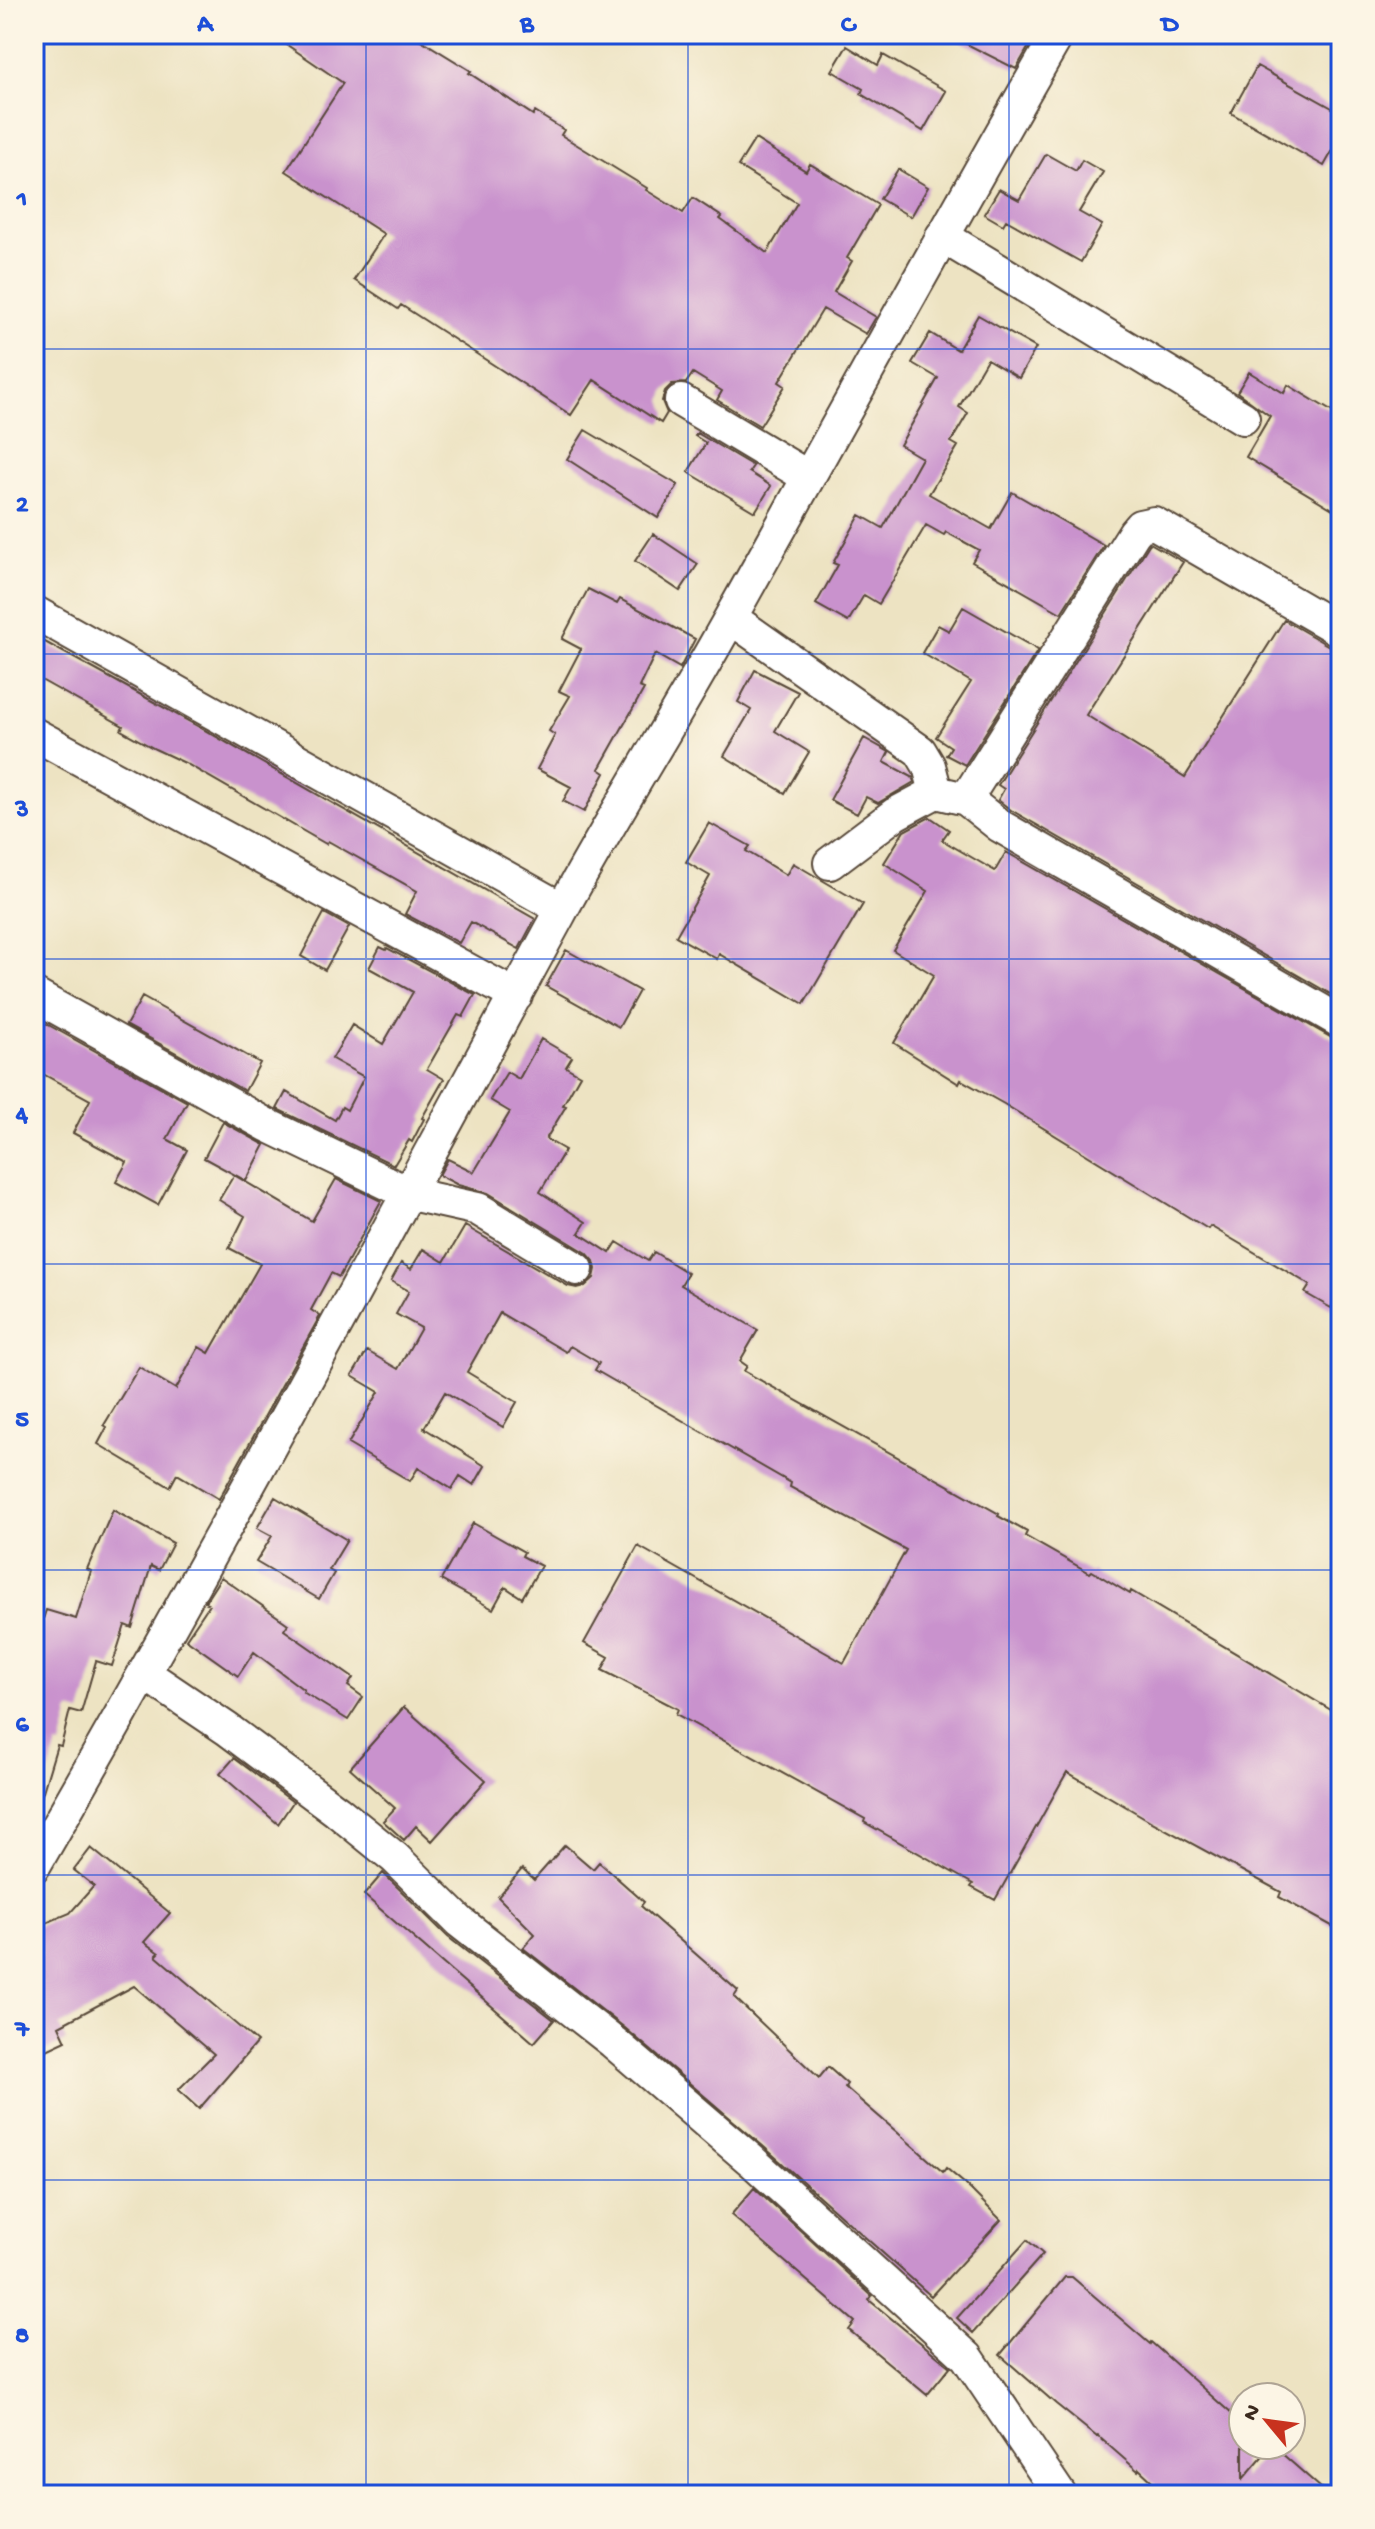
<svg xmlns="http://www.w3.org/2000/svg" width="1375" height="2529" font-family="'Gochi Hand',sans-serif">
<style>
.building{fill:#c992cd}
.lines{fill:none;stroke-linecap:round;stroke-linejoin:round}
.minor-casing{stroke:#564637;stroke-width:36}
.minor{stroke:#fff;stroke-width:32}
.grid{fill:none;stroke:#1d4ed8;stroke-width:2;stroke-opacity:0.55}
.neatline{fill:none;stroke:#1d4ed8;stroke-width:3}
.grid-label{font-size:26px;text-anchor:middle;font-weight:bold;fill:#1d4ed8}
</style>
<rect width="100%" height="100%" fill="#fcf5e5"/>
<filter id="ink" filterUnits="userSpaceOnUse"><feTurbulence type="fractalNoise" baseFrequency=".0125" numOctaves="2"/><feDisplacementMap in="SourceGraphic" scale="16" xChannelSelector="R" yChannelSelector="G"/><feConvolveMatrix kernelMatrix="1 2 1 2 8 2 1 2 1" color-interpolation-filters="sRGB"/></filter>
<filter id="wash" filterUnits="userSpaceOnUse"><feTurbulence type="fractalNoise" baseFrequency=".006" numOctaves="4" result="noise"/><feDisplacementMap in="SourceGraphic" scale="32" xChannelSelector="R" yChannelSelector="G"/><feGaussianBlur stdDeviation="1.8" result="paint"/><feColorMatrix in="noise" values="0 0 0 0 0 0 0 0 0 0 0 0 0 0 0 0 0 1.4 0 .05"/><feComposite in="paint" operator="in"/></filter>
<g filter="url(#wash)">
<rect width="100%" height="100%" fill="#ede3c2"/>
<g id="blocks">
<path class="building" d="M271,34H411L471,71L469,73L533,115L535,112L564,130L561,135L647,188L646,190L683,213L693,198L722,217L720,219L767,253L797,203L738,166L755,139L806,171L810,164L878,205L847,258L852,261L834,292L876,317L866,334L823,309L779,382L785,386L760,426L717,400L722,391L693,373L686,383L672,384L665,391L662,401L667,413L661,423L594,380L571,415L401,305L398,309L354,280L384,234L286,171L343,83Z
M947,34H1036L1016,69Z
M847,46L878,65L883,55L946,91L923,131L861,94L863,89L832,71Z
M1257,66L1341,113V136L1324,166L1231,113Z
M1046,154L1076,171L1082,160L1103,172L1079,212L1102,225L1081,262L1006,220L1003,225L984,214L999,189L1019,200Z
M898,169L928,187L911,217L880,199Z
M978,315L1036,348L1019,378L987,359L959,407L968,413L951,442L958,446L929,494L991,529L1012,492L1104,545L1061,613L972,562L979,550L946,532L944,535L926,525L879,604L864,595L848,622L816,604L838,565L833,563L860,515L883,528L922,458L900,445L938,378L912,363L930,333L958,350Z
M1249,372L1284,393L1288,385L1341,417V514L1246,457L1270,416L1237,392Z
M585,430L678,485L658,518L567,459Z
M697,433L753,466L749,472L771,486L755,512L688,472L706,443L695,436Z
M653,534L698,564L680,591L635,561Z
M1150,543L1183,562L1086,715L1185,777L1284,620L1341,653V1000L1011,810L998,800L1004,789L998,785Z
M588,589L617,604L620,599L695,639L680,668L655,654L639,687L644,689L599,769L605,773L584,812L563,801L571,787L537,769L555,735L549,731L570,696L559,691L581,649L562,639Z
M963,607L1038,650L965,765L946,755L951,747L936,737L971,682L922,653L938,625L949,631Z
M34,636L203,729L535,919L519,949L471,922L459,943L405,914L417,891L328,841L326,844L185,763L155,749L121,730L123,726L34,676Z
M755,670L798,692L775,731L809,752L785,793L724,756L751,710L738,702Z
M864,738L889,752L884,762L912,777L914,782L878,803L866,797L857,814L830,800Z
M930,817L949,830L942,840L995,871L1006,852L1332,1038L1341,1041V1291L1331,1308L1305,1293L1310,1285L1210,1226L1208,1229L1004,1104L961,1080L959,1084L894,1043L934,975L893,950L928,891L884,863L904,831Z
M709,823L750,846L746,851L786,875L793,863L863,904L804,1004L719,954L717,959L676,936L710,876L686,862Z
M324,913L349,927L325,970L301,956Z
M380,947L386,950L387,948L475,995L463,1017L458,1015L427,1069L444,1079L422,1118L424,1119L412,1142L409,1140L394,1165L277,1109L286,1092L335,1120L342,1107L347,1110L364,1077L332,1059L352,1025L383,1044L413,992L369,968Z
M566,950L639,991L619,1027L546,986Z
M142,997L260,1063L245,1091L126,1025Z
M34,1017L187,1102L167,1139L187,1150L158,1205L116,1182L127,1162L73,1133L90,1100L34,1069Z
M541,1039L572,1057L566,1067L580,1075L563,1105L566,1106L546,1139L565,1150L540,1192L586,1222L579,1233L610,1253L617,1242L648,1261L654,1252L688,1273L681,1285L758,1330L740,1361L747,1366L744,1371L999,1514L998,1516L1027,1532L1025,1536L1090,1573L1092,1571L1130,1594L1131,1591L1341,1716V1931L1279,1897L1281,1892L1152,1822L1067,1772L995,1900L971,1887L973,1884L864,1822L865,1819L676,1714L678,1709L602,1670L609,1657L584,1643L638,1546L844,1663L906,1550L790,1487L791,1483L595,1370L599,1363L570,1346L566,1352L500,1313L467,1372L517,1402L503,1427L445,1392L424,1428L485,1466L474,1485L460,1476L452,1489L418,1468L410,1481L348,1444L379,1392L352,1376L367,1351L398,1369L421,1328L396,1314L409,1291L391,1281L401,1263L411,1269L423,1249L444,1262L465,1226L568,1286L577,1288L585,1286L594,1278L596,1269L594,1261L587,1253L488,1193L458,1185L439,1175L448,1159L474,1172L510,1112L490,1100L507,1072L519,1079Z
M223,1122L265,1145L246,1181L204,1158Z
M234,1175L312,1221L336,1179L381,1201L339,1277L331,1273L311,1310L320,1316L219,1499L177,1474L170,1487L98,1444L107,1427L104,1425L139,1367L176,1389L199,1347L209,1353L260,1264L229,1248L245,1216L219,1200Z
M275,1497L347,1540L329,1570L334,1573L319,1599L256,1562L272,1536L257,1528Z
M113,1510L173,1543L159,1570L151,1566L132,1628L125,1625L112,1666L96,1661L81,1713L70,1710L61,1746L57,1745L38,1808L34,1807V1738L43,1702L34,1700V1648L46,1610L76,1619L91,1571L87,1569Z
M473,1523L524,1552L522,1556L541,1566L522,1598L505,1587L493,1609L441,1580Z
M221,1577L288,1624L284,1630L353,1678L348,1686L363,1697L348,1720L303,1692L304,1690L254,1652L238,1676L186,1639L209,1605L205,1602Z
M404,1707L486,1780L432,1841L416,1826L404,1840L383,1821L395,1808L350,1768Z
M234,1758L293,1802L278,1824L220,1774Z
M565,1845L593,1869L599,1862L644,1902L641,1906L738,1991L734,1997L819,2078L828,2067L847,2084L845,2087L943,2172L946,2168L965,2184L1001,2220L931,2296L764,2147L625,2028L523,1948L535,1934L498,1897L522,1869L534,1880Z
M91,1848L170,1913L144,1942L159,1953L156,1956L257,2042L199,2109L178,2090L214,2054L134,1986L59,2026L66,2041L34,2056V1958L42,1955L34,1935V1928L70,1913L94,1886L74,1870Z
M383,1873L448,1937L554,2020L534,2043L364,1895Z
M754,2188L872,2296L869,2300L950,2367L927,2395L849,2330L855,2322L731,2215Z
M1027,2240L1043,2254L973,2333L957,2318Z
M1065,2277H1072L1150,2344L1151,2342L1243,2424V2479L1272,2445L1329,2495H1167L1139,2469L1138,2471L1098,2436L1097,2437L1056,2404L1000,2355Z"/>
</g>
</g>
<g filter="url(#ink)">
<use href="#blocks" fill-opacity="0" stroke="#564637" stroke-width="2"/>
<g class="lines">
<defs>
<path id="minor" d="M942,236L1243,418
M681,401L808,477
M34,612L562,909
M731,618L920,751L929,766L936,792L966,799L1000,826L1341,1022
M34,734L516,996
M966,799L1134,533L1140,526L1154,523L1341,631
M830,863L895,814L936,792
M34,995L267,1125L410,1194L478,1209L577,1269
M144,1673L227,1729L337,1811L395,1858L460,1922L613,2042L752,2161L967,2357L1060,2495
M34,1866C216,1552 386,1233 559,915C614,813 677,715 733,613C841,420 947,226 1058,34"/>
</defs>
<use href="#minor" class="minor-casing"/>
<use href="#minor" class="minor"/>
</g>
</g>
<path class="grid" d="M366,34V2495M688,34V2495M1009,34V2495M34,349H1341M34,654H1341M34,959H1341M34,1264H1341M34,1570H1341M34,1875H1341M34,2180H1341"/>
<rect width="1375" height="2529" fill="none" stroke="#fcf5e5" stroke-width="88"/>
<g transform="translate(1267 2421) rotate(299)"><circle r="38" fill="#fcf5e5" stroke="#afa495" stroke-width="2"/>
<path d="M0-6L14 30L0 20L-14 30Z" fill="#c8321e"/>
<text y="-12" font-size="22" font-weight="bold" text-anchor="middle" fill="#3b2a1e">N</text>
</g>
<rect x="44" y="44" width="1287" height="2441" class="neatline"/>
<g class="grid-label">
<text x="205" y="31">A</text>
<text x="527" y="31">B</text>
<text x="848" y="31">C</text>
<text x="1170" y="31">D</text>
<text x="22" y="206">1</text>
<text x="22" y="511">2</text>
<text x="22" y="816">3</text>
<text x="22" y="1121">4</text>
<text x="22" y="1426">5</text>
<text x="22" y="1731">6</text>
<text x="22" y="2036">7</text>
<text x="22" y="2342">8</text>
</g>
</svg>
